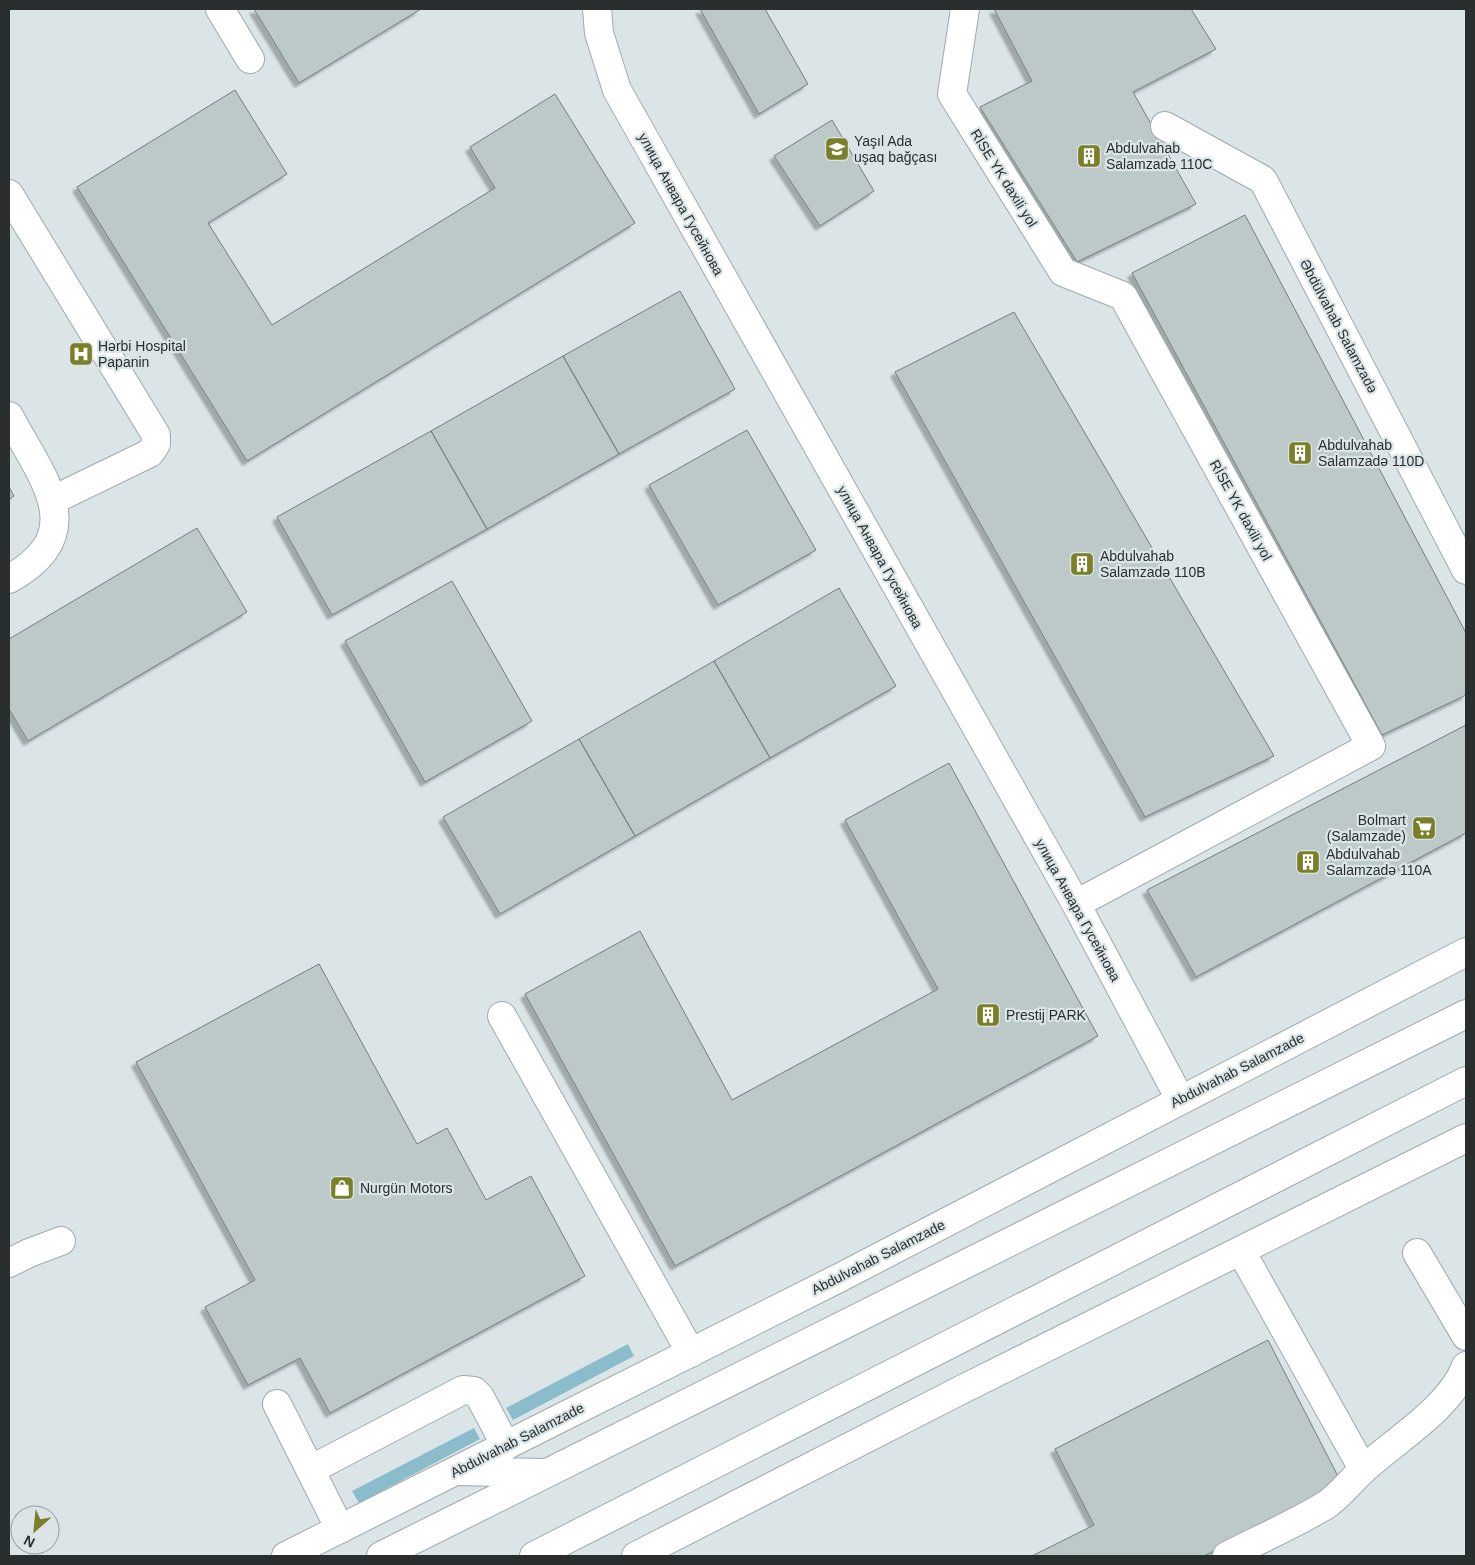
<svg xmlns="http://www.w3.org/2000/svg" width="1475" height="1565" font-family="Helvetica,sans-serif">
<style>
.green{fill:#8bbccb}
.building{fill:#bdc8c8;stroke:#747e7e;filter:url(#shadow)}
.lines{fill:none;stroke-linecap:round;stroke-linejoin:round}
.minor-casing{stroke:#a0a9ac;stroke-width:30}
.major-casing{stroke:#a0a9ac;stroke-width:30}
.minor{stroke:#fff;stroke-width:28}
.major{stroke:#fff;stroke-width:28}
.labels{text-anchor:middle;stroke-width:4.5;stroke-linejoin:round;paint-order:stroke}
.poi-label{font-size:14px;fill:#2a2e2f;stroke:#dbe5e8;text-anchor:start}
.street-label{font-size:14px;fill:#2a2e2f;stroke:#dbe5e8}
</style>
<defs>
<filter id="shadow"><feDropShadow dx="-4.5" dy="4.5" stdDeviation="1" flood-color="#0004"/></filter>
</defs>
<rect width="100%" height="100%" fill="#dbe5e8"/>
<path class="green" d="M628,1344L634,1356L513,1420L506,1408Z
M474,1428L480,1439L359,1503L352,1491Z"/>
<path class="building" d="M254,9H421L299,83Z
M700,9H765L808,84L759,114Z
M994,9H1191L1216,49L1133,92L1196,204L1077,262L980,107L1032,81Z
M235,90L287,174L208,223L272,325L495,188L470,147L555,94L635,223L247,461L77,187Z
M832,120L874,191L820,226L774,156Z
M1245,215L1466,633V695L1382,735L1132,273Z
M680,291L735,389L619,454L563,356Z
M1014,312L1274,756L1145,817L895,372Z
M563,356L619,454L487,529L431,431Z
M747,430L816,550L718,605L649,485Z
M431,431L487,529L332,615L277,517Z
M9,487L14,496L9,500Z
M197,528L247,612L28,741L9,709V639Z
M452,581L532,721L425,782L345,641Z
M839,588L896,686L770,758L714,661Z
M714,661L770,758L635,836L579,739Z
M1466,725V833L1196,977L1147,890Z
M579,739L635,836L500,914L443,817Z
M949,763L1098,1036L675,1266L525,994L640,931L732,1100L938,989L845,820Z
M319,964L417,1144L447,1128L486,1200L531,1176L585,1276L330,1413L300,1358L248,1385L205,1307L255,1280L136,1062Z
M1268,1340L1343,1486L1204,1556H1032L1094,1525L1055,1449Z"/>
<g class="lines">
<defs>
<path id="minor" d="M220,9L250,59
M597,9L599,33L617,90L1076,904L1180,1099
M965,9L952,94L1063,272L1123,296L1371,746L1076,904
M1165,126L1263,180L1466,570
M9,194L156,435V444L150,453L53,500
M9,416C41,477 93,533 9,579
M502,1016L691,1353
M1241,1251L1363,1469
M1417,1253L1466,1336
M9,1263L29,1253L61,1241
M277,1404L340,1529
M310,1470L463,1390L474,1391L480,1397L506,1446
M1227,1556C1260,1539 1295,1524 1326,1505C1342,1494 1351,1480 1365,1468C1397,1439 1451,1407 1466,1366"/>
<path id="major" d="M459,1471L544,1473
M286,1556L841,1277L1466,952
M381,1556L1466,1014
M534,1556L1466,1081
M636,1556L961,1390L1466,1138"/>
</defs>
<use href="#minor" class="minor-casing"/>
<use href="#major" class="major-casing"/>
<use href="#minor" class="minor"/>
<use href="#major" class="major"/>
</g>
<defs>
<symbol id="school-square" viewBox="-11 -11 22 22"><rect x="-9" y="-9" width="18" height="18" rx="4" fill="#7b7f28" stroke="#dbe5e8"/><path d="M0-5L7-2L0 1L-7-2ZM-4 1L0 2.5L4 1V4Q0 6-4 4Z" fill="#fff"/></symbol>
<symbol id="building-square" viewBox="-11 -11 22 22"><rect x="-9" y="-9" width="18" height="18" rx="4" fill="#7b7f28" stroke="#dbe5e8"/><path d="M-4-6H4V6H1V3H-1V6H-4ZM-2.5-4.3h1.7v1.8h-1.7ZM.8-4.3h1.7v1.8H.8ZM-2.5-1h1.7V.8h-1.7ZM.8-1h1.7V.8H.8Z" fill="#fff"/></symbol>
<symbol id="hospital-square" viewBox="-11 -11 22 22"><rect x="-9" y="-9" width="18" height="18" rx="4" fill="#7b7f28" stroke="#dbe5e8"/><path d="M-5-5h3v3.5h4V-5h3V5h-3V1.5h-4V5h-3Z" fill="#fff"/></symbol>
<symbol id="supermarket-square" viewBox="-11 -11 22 22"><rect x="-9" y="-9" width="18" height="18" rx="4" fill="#7b7f28" stroke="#dbe5e8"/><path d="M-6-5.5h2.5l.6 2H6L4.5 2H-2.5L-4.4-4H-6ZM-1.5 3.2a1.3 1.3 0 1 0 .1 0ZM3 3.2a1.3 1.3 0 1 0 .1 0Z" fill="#fff"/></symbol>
<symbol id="shop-square" viewBox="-11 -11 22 22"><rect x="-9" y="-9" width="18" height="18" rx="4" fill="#7b7f28" stroke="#dbe5e8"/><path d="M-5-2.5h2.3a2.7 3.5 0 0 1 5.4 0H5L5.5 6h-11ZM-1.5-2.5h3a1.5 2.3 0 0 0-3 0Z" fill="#fff"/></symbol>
</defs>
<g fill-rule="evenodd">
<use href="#school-square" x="823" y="135" width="28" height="28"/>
<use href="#building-square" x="1075" y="142" width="28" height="28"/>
<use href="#hospital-square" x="67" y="340" width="28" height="28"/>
<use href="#building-square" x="1286" y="439" width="28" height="28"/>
<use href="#building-square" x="1068" y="550" width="28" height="28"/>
<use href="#supermarket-square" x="1410" y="814" width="28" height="28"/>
<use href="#building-square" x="1294" y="848" width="28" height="28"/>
<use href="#building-square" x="974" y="1001" width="28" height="28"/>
<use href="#shop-square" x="328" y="1174" width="28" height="28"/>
</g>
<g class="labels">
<g class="poi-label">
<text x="854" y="146">Yaşıl Ada<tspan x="854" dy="16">uşaq bağçası</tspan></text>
<text x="1106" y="153">Abdulvahab<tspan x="1106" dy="16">Salamzadə 110C</tspan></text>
<text x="98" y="351">Hərbi Hospital<tspan x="98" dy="16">Papanin</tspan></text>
<text x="1318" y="450">Abdulvahab<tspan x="1318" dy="16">Salamzadə 110D</tspan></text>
<text x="1100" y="561">Abdulvahab<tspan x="1100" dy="16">Salamzadə 110B</tspan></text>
<text x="1406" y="825" text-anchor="end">Bolmart<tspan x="1406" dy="16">(Salamzade)</tspan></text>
<text x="1326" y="859">Abdulvahab<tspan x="1326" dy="16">Salamzadə 110A</tspan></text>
<text x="1006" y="1020">Prestij PARK</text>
<text x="360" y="1193">Nurgün Motors</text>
</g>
<g class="street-label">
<text transform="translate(1004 178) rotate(58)" y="5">RİSE YK daxili yol</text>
<text transform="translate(681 204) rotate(61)" y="5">улица Анвара Гусейнова</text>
<text transform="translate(1339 326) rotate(62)" y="5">Əbdülvahab Salamzadə</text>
<text transform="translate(1241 510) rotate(61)" y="5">RİSE YK daxili yol</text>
<text transform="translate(880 557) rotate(61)" y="5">улица Анвара Гусейнова</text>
<text transform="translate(1078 910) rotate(61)" y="5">улица Анвара Гусейнова</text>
<text transform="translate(1237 1070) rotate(-27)" y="5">Abdulvahab Salamzade</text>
<text transform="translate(878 1257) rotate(-27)" y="5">Abdulvahab Salamzade</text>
<text transform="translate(517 1440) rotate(-27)" y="5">Abdulvahab Salamzade</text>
</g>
</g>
<rect width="1475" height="1565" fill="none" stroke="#2a2e2f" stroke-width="20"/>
<g transform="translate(35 1530) rotate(207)"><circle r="24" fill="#dbe5e8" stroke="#949c9e"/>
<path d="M0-4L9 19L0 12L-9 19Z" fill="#7b7f28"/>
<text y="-8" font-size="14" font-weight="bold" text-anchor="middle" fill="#2a2e2f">N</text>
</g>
</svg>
